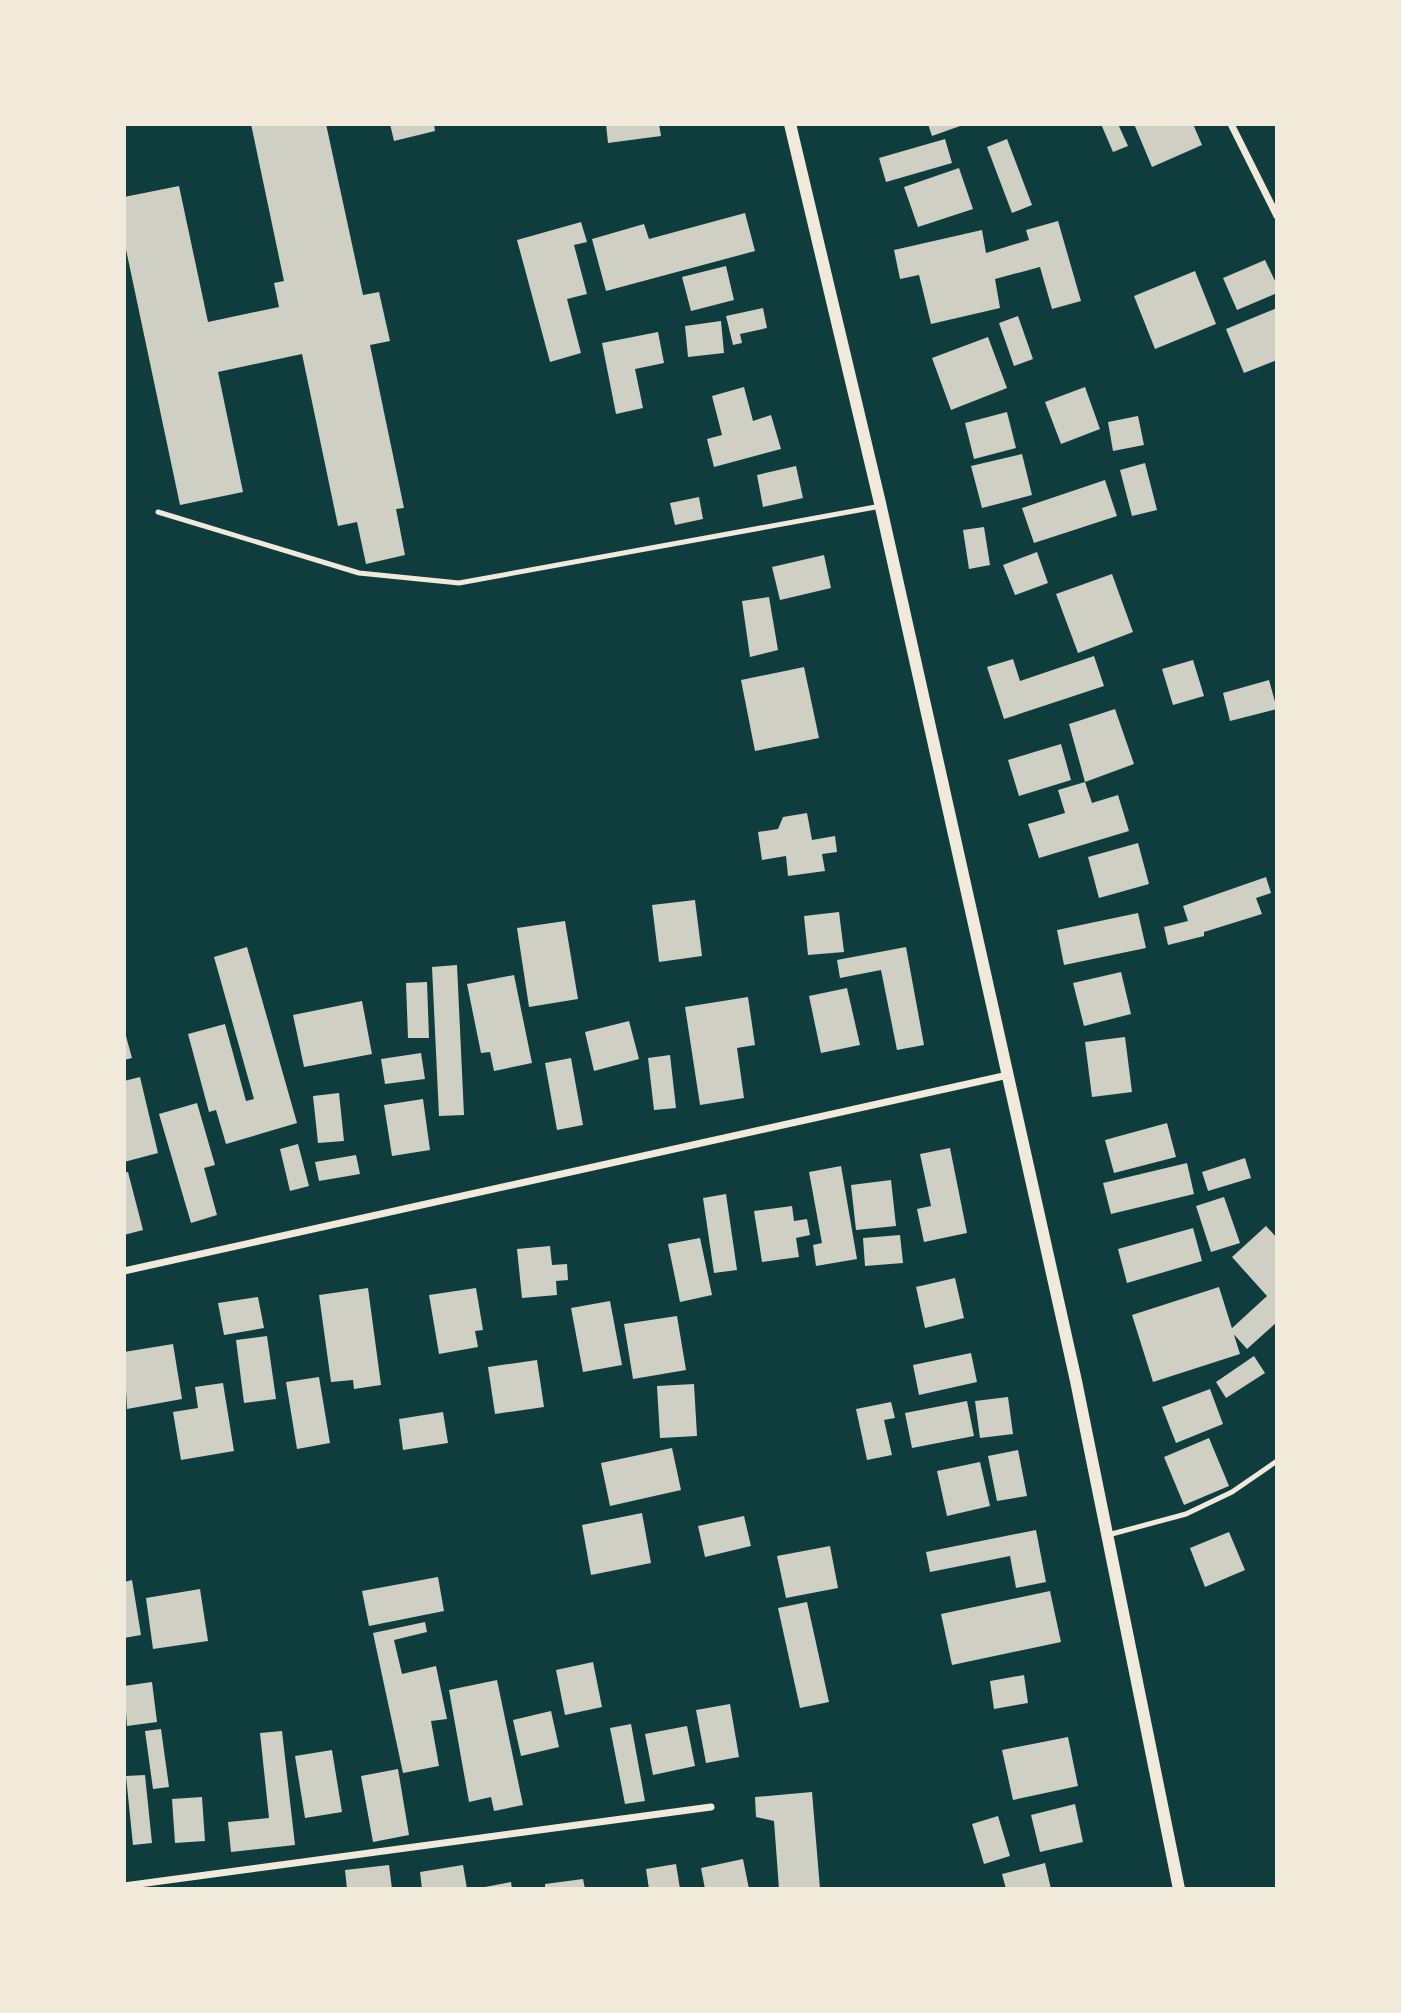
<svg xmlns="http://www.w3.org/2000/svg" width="1401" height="2013" font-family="'Golos Text',sans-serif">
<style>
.building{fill:#cfcfc3}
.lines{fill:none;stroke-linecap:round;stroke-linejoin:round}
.service{stroke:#f1e9da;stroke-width:5}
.minor{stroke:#f1e9da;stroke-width:7}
.tertiary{stroke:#f1e9da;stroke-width:12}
</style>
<rect width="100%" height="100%" fill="#0f3d3e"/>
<path class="building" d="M251,124H326L363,295L379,292L390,341L370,345L404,508L396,509L405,555L366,564L357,522L338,526L302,354L218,372L243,492L180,505L124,240V197L179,186L208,322L279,307L274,283L284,281Z
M390,124H434L435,131L394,141Z
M606,124H659L661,136L608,143Z
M928,124H963V125L932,136Z
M1101,124H1118L1128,146L1113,152Z
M1134,124H1193L1202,145L1152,167Z
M945,139L952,163L886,182L879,158Z
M1007,139L1032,205L1012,213L987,147Z
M959,168L973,209L918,227L904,187Z
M745,213L755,251L606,291L592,239L644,224L649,239Z
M1058,221L1081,301L1052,309L1040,267L995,279L1000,308L931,324L919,275L900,279L894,250L982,230L986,253L1029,240L1026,230Z
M581,222L587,242L574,245L587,294L567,299L581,353L550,362L517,240Z
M1265,260L1277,285V293L1237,310L1223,278Z
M726,266L734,300L691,311L682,277Z
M1195,271L1216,324L1155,349L1134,296Z
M763,308L767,328L740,334L742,343L733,345L726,316Z
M1277,308V360L1244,373L1226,329Z
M1018,316L1033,359L1014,366L999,323Z
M721,321L724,353L688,357L685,326Z
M658,332L664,363L635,369L643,408L616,414L602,343Z
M988,337L1007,388L951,410L932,358Z
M744,387L753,421L771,415L781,449L714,467L707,439L722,435L712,396Z
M1085,387L1100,429L1061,444L1045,402Z
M1007,412L1016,448L974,459L965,423Z
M1138,416L1144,445L1113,451L1108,422Z
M1022,454L1032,495L982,508L971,466Z
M1145,463L1157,510L1132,516L1120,470Z
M796,466L803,498L763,507L757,475Z
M1105,480L1117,516L1034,543L1022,508Z
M699,497L703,519L675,525L670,503Z
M984,527L990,565L969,569L963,530Z
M1037,552L1048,583L1015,595L1003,565Z
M824,555L831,588L780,600L772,567Z
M1112,574L1133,632L1078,653L1056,594Z
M769,597L778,650L750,657L742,601Z
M1094,656L1104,686L1004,719L987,667L1013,659L1020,681Z
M1193,660L1204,696L1173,705L1162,669Z
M804,667L819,738L755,751L741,680Z
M1269,680L1277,709L1230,721L1223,693Z
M1115,709L1134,764L1085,782L1069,724Z
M1061,744L1071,780L1019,796L1008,760Z
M1085,782L1092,803L1118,795L1129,831L1039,858L1028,824L1065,813L1058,790Z
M807,813L812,840L835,836L837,852L822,854L825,871L788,876L786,856L762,860L758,832L778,829L783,817Z
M1138,843L1149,884L1099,898L1088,857Z
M1266,877L1271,893L1256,898L1262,914L1204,932V936L1168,945L1164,927L1188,921L1183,906Z
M695,900L702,956L659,962L652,905Z
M839,912L844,952L808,955L804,916Z
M1138,913L1146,948L1064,965L1057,930Z
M565,921L578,999L529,1007L517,928Z
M247,947L297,1123L226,1144L216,1110L209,1112L188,1034L225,1024L246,1101L254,1099L214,957Z
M906,947L924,1045L897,1050L881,970L840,978L837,960Z
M457,965L464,1115L439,1116L432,967Z
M1121,972L1131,1014L1084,1026L1073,983Z
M514,975L532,1063L494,1071L490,1052L481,1053L467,984Z
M427,982L429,1038H408L406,983Z
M847,988L860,1045L821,1053L809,996Z
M748,997L755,1045L737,1048L744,1098L700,1105L685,1007Z
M362,1001L372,1054L304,1067L293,1015Z
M629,1021L639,1059L594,1071L585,1032Z
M124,1029L132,1058L124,1060Z
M1125,1037L1132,1092L1092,1097L1085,1042Z
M421,1053L425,1079L385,1084L381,1059Z
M670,1055L676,1108L654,1110L648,1058Z
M571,1058L583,1125L557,1130L545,1063Z
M140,1077L158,1153L124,1162V1081Z
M339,1093L344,1141L318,1143L313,1096Z
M423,1099L430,1150L392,1156L384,1105Z
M197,1103L215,1165L204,1168L217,1215L191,1223L159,1114Z
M1167,1123L1176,1157L1114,1173L1105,1140Z
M298,1144L309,1186L290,1191L280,1149Z
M950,1148L967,1233L924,1242L917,1209L931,1206L920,1154Z
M356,1155L360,1174L319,1181L315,1162Z
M1245,1158L1251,1178L1208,1191L1202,1172Z
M1187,1163L1194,1194L1111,1214L1103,1183Z
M841,1166L857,1259L816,1266L813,1245L822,1243L809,1172Z
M128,1172L143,1230L124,1235V1173Z
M891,1180L896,1226L856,1230L851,1185Z
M726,1194L737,1270L714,1273L703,1198Z
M1224,1197L1240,1243L1211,1252L1196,1206Z
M792,1206L794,1221L807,1219L810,1235L796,1238L799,1257L762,1262L754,1211Z
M1266,1226L1277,1238V1322L1247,1349L1230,1330L1267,1296L1232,1257Z
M1193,1228L1202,1261L1127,1283L1118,1249Z
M900,1235L903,1263L865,1266L863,1238Z
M700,1238L712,1295L680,1302L668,1244Z
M550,1246L552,1265L567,1264L568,1280L556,1281L557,1295L522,1298L517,1249Z
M955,1278L964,1318L925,1328L916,1287Z
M1219,1287L1240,1354L1153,1382L1132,1315Z
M368,1288L381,1385L354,1389L353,1380L331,1382L319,1295Z
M476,1288L483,1330L475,1331L478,1347L439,1354L429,1295Z
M258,1297L264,1328L224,1335L218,1303Z
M610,1301L622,1365L583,1372L571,1308Z
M677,1316L686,1370L633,1379L624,1324Z
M267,1336L276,1399L244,1403L236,1340Z
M173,1344L182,1399L127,1409L124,1352Z
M971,1353L977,1382L919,1395L913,1365Z
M1254,1356L1265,1373L1226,1398L1216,1382Z
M537,1360L544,1407L495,1414L488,1367Z
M319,1377L330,1443L297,1449L286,1382Z
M223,1383L234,1451L181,1460L173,1412L198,1408L195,1387Z
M694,1384L697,1436L660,1438L657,1386Z
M1210,1389L1223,1424L1176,1443L1162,1407Z
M1008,1397L1013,1434L980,1438L975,1401Z
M967,1401L974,1436L912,1448L905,1413Z
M891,1402L895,1418L884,1420L892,1455L867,1460L856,1409Z
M443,1412L448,1443L403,1450L399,1419Z
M1209,1438L1229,1486L1184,1505L1164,1457Z
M672,1448L681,1490L610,1506L601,1463Z
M1018,1450L1027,1496L997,1501L988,1456Z
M980,1462L990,1506L947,1516L937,1471Z
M642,1513L651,1563L591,1575L582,1525Z
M744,1516L751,1546L705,1557L698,1526Z
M1036,1530L1046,1582L1016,1588L1010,1556L930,1572L926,1552Z
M1229,1532L1245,1570L1205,1587L1190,1548Z
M830,1546L838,1588L786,1598L777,1556Z
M438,1577L444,1611L369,1626L362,1591Z
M132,1580L141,1635L124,1638V1582Z
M200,1589L208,1641L153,1649L146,1598Z
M1050,1591L1061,1642L952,1665L941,1614Z
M807,1602L829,1702L800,1708L778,1608Z
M425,1622L427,1632L394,1640L402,1674L436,1666L447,1719L431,1721L439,1766L403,1773L373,1633Z
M593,1662L602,1707L565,1715L556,1670Z
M1024,1675L1028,1703L994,1709L990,1681Z
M497,1680L523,1805L494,1811L491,1797L469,1802L449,1690Z
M152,1682L157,1722L127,1726L124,1686Z
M730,1704L739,1757L706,1763L696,1710Z
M551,1711L559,1747L521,1756L513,1720Z
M631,1724L645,1801L625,1804L610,1728Z
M687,1726L695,1766L653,1775L645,1734Z
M161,1729L169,1787L153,1789L145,1731Z
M282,1731L295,1845L231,1852L228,1822L269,1818L260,1733Z
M1068,1737L1078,1786L1013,1800L1002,1750Z
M332,1750L342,1812L305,1818L295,1756Z
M398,1769L409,1835L373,1842L361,1776Z
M145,1775L152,1843L133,1845L126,1776Z
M812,1792L820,1889H779L774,1821L756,1817L755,1797Z
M202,1797L205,1841L175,1843L172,1799Z
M1075,1804L1083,1842L1040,1852L1031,1815Z
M998,1816L1010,1856L984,1864L972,1824Z
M743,1859L749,1889H705L701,1868Z
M1045,1863L1051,1889H1006L1002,1874Z
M676,1864L680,1889H649L646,1869Z
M389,1865L392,1889H347L345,1870Z
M463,1865L467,1889H422L420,1872Z
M583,1879L585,1889H545V1884Z
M511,1882L512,1889H485V1887Z"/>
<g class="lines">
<path class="service" d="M158,512L359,573L459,583L881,506
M1108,1535L1186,1514L1232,1492L1277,1461"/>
<path class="minor" d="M1231,124L1277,216
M124,1271L1008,1075
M124,1886L711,1807"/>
<path class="tertiary" d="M790,124L880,503L1076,1381L1179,1889"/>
</g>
<rect width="1401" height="2013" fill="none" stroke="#f1e9da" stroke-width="252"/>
</svg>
